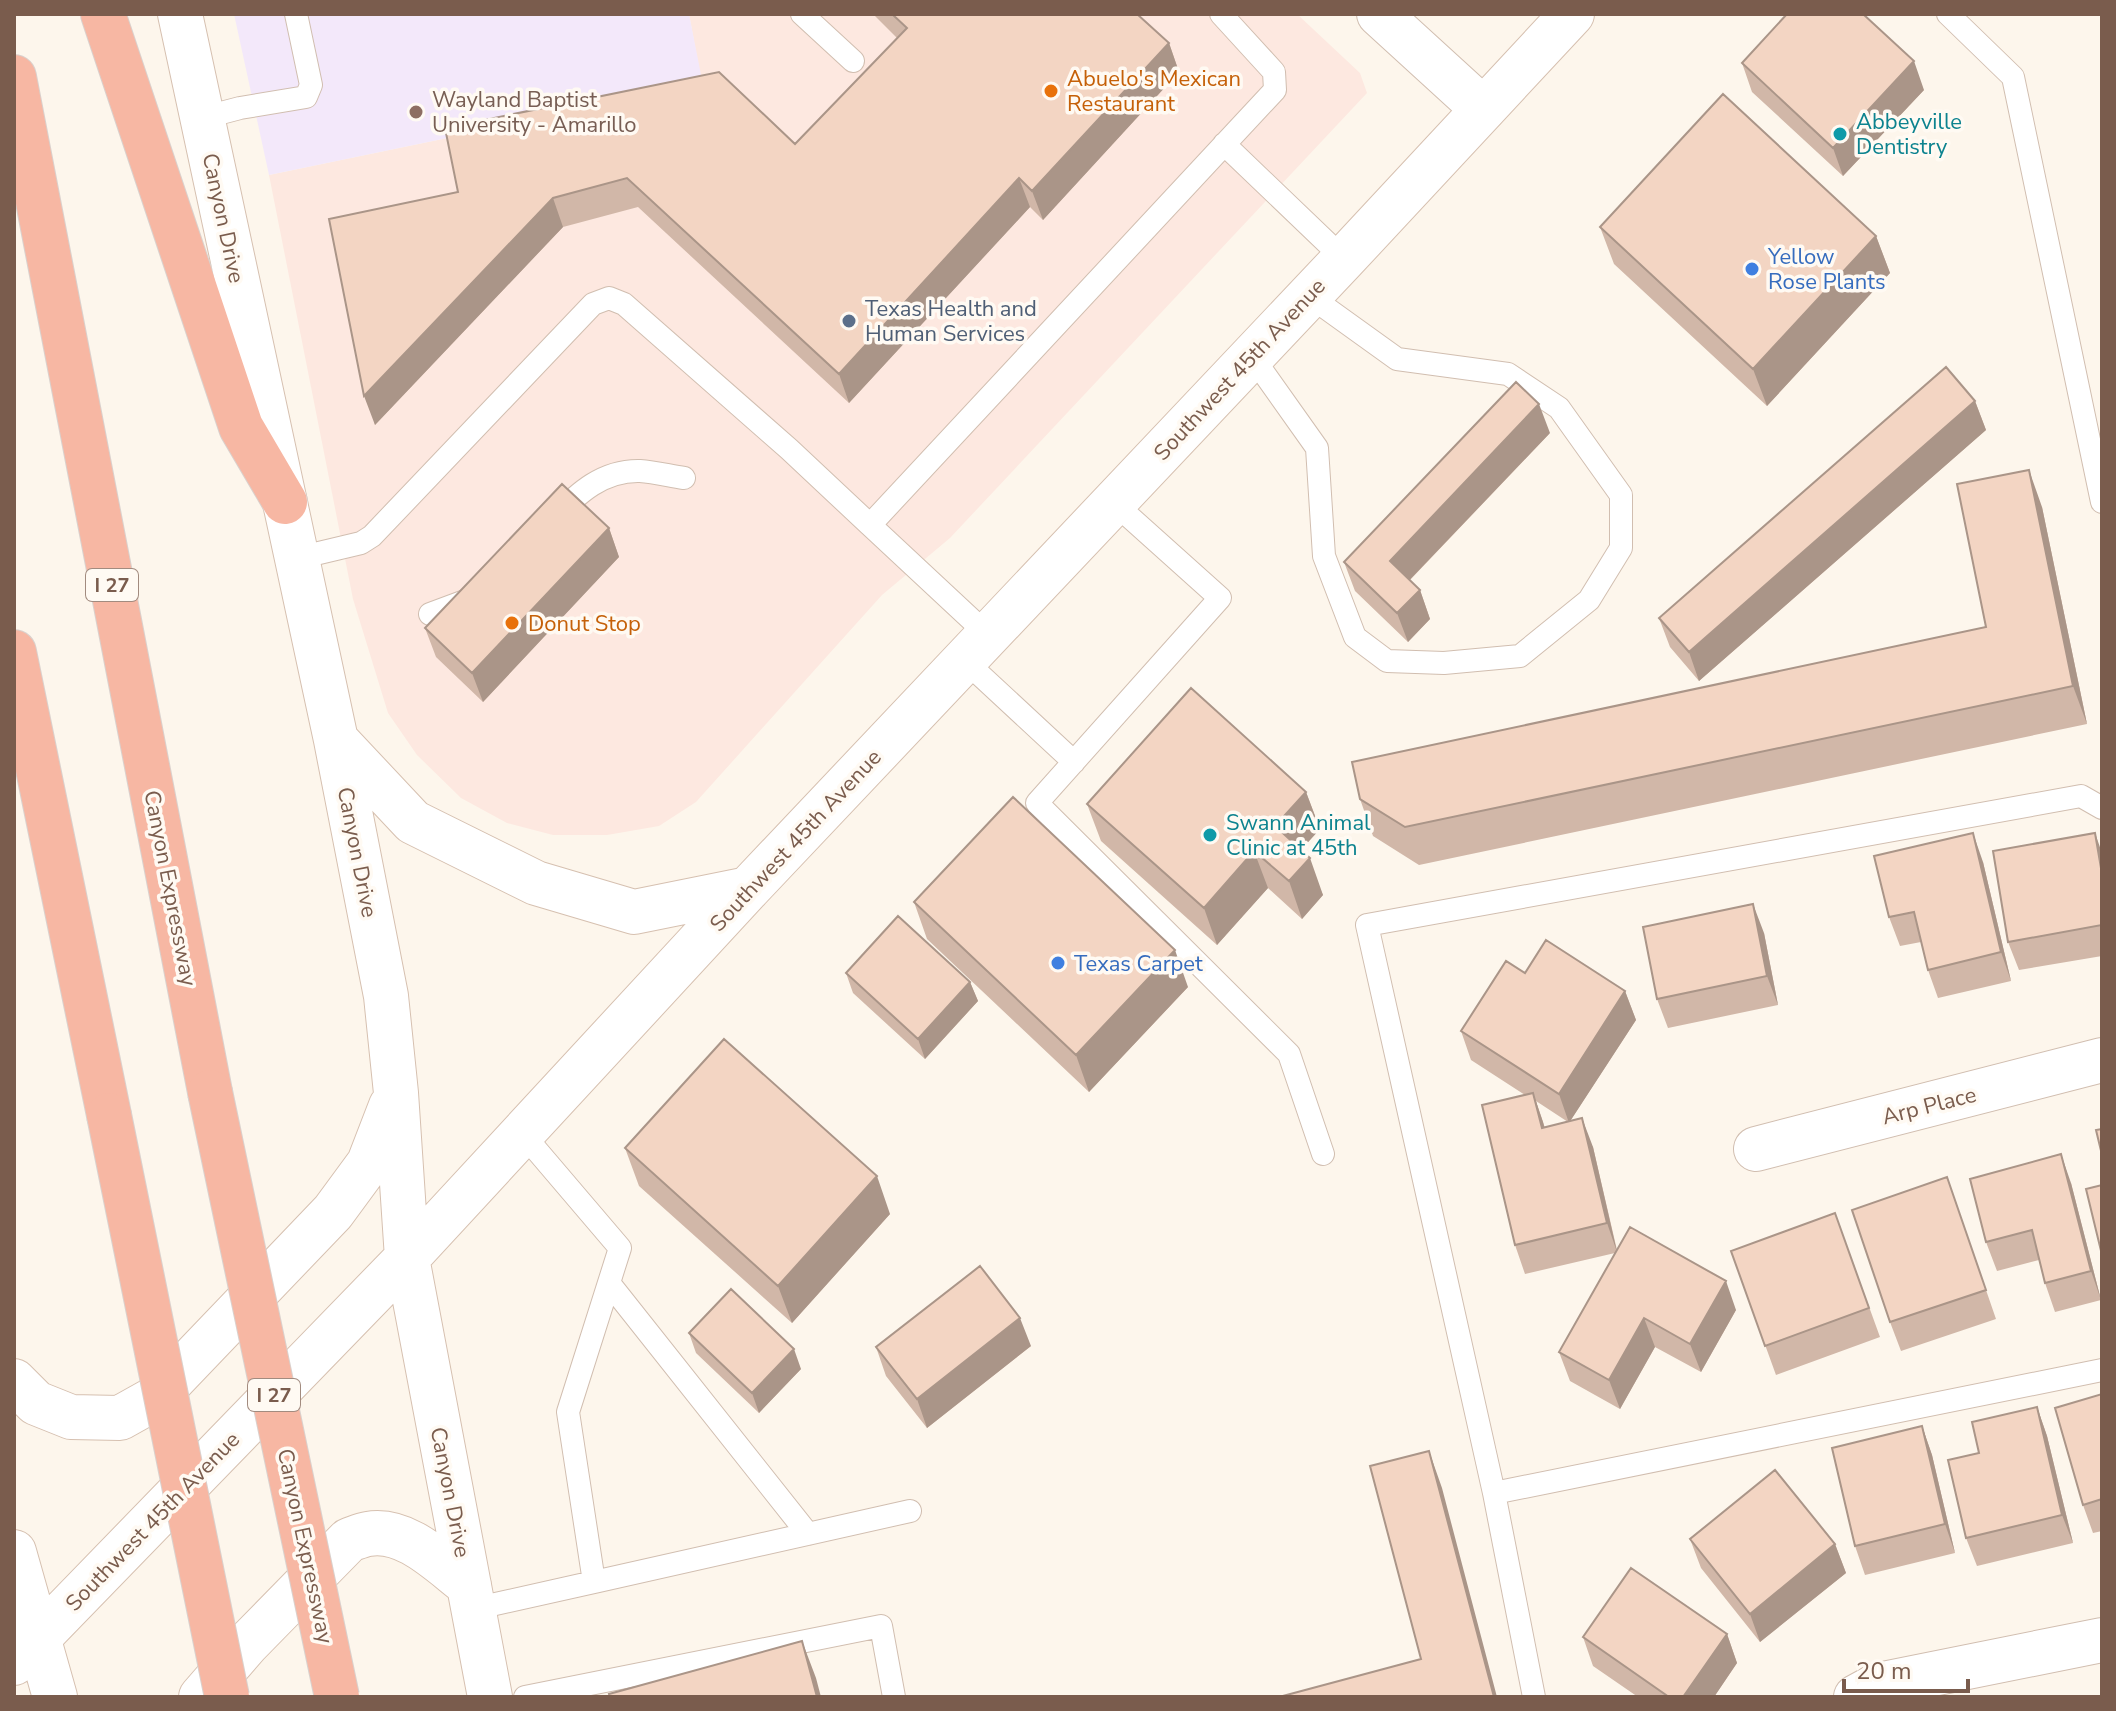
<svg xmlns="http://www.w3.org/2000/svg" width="2116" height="1711" font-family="'Nunito Sans',sans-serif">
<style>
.commercial{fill:#fde8e0}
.education{fill:#f3e8fa}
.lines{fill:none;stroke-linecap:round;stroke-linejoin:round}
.lane-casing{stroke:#d1beb0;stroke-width:24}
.street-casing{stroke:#d1beb0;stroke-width:46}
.secondary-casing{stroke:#d6c0b0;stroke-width:46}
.highway-casing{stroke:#dad1cd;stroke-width:46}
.lane{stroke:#fff;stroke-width:22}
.street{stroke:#fff;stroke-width:44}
.secondary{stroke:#fff;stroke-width:44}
.highway{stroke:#f7b7a3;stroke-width:44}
.highway-bridge-casing{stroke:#dad1cd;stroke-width:46;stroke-linecap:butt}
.highway-bridge{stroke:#f7b7a3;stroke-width:44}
.wall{fill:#d1b7a8;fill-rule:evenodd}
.shaded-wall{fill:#aa9588}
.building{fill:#f3d5c3;stroke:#aa9588;stroke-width:2}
.food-dot{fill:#e8710a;stroke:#fffaf3;stroke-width:3}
.education-dot{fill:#8d6e63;stroke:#fffaf3;stroke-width:3}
.culture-dot{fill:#0f9aa8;stroke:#fffaf3;stroke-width:3}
.shop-dot{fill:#3f7fe0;stroke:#fffaf3;stroke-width:3}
.service-dot{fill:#5c6f8a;stroke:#fffaf3;stroke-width:3}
.labels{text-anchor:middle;stroke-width:7;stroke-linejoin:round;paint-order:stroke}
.shield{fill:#fffaf3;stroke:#a28b7f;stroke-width:2}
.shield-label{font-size:20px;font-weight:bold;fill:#7a5c4d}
.food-label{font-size:22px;fill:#c56008;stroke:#fffaf3;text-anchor:start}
.education-label{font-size:22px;fill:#785e54;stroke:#fffaf3;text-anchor:start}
.culture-label{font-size:22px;fill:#0d838f;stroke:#fffaf3;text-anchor:start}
.street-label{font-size:22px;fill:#7a5c4d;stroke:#fffaf3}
.shop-label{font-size:22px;fill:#366cbe;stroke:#fffaf3;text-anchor:start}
.service-label{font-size:22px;fill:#4e5e75;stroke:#fffaf3;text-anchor:start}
</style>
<rect width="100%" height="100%" fill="#fdf6ec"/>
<path class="commercial" d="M689,14H1297L1360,73L1367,93L950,538L882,595L696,802L659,826L607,835H553L507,823L461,798L417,755L388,713L353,599L269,175L702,85Z"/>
<path class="education" d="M234,14H689L703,85L269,175Z"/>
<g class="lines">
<defs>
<path id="lane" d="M802,14L853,61
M1948,14L2013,77L2102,502
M202,118L240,108L306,97L311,85L296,14
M1224,144L1344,259
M1251,355L1317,448L1324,556L1355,637L1387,661L1444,663L1520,656L1589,600L1621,548V495L1559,408L1508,374L1397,359L1308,295
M1113,502L1220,598L1037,803L1289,1054L1323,1154
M554,518C578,493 603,470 640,471C655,472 670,476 684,478
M870,525L988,635
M298,558L361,543L372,536L593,304L609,298L624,304L789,449L870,525L1275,90L1274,72L1221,14
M430,614L473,598
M964,660L1074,762
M522,1133L620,1248L568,1412L594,1582L910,1511
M609,1283L808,1534
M1494,1493L2102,1370
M473,1609L594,1582
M525,1697L881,1626L894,1697
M1534,1697L1494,1493L1367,925L2081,796L2102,808"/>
<path id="street" d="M1379,14L1483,109
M1756,1149L2102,1060
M1856,1697L1878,1685L2102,1640"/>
<path id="secondary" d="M180,14L336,740L386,996L396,1093L407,1258L490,1697
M336,740L413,822L536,883L634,912L748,889
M14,1381L36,1403L71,1417L120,1418L154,1399L333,1212L369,1163L391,1106
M14,1552L55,1697
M14,1663L407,1258L748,889L1344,259L1572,14
M201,1697L247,1644L349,1540C355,1538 362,1535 368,1534C406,1527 441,1564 469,1585"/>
<path id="highway" d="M103,14L241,427L285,502
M14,77L210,1092
M14,652L109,1115"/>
</defs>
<use href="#lane" class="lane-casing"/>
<use href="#street" class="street-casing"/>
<use href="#secondary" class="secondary-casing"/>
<use href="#highway" class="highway-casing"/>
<use href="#lane" class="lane"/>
<use href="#street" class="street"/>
<use href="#secondary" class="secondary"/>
<use href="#highway" class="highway"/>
<defs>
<path id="highway-bridge" d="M210,1092L337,1697
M109,1115L227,1697"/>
</defs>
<use href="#highway-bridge" class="highway-bridge-casing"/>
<use href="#highway-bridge" class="highway-bridge"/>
</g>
<path class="wall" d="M873,14H1137L1169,43L1179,72L1043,220L1030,207L849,403L638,207L563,227L375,425L329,219L795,144L897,38Z
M1742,63L1924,90L1843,176L1752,92Z
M1600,227L1876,236L1890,273L1767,406L1614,264Z
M1975,401L1986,430L1699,681L1670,647L1659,618Z
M1550,433L1410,580L1420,590L1430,619L1408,642L1355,591L1344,562Z
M2042,507L2087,724L1419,865L1373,836L1360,799L1986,627Z
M609,528L619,557L483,702L436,657L425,628Z
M1306,792L1320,829L1301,850L1323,895L1302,919L1268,888L1217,945L1101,841L1087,804Z
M2102,853V956L2019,970L2008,942Z
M1983,862L2011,981L1938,998L1928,970L1921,942L1900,946L1889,917Z
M914,902L1188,987L1089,1092L927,939Z
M1764,933L1778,1005L1668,1028L1657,999Z
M846,973L970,982L978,1001L925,1059L853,993Z
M1525,973L1625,991L1636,1020L1570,1121L1593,1147L1617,1250L1736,1310L1701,1372L1655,1347L1620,1409L1570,1381L1559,1352L1615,1253L1525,1274L1515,1245L1525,1095L1471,1060L1461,1031ZM1536,1101L1568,1122L1545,1128Z
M625,1148L890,1214L792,1323L639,1186Z
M1947,1177L1996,1319L1901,1351L1890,1322Z
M2071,1183L2101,1300L2055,1312L2045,1283L2039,1260L1997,1271L1986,1242Z
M1835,1213L1880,1337L1776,1375L1731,1251Z
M689,1333L801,1369L759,1413L696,1353Z
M1031,1346L927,1428L886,1376L876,1347Z
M2102,1394V1531L2093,1533L2083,1505Z
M2037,1407L2047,1436L2073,1543L1977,1566L1966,1538Z
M1922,1426L1932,1455L1955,1553L1865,1575L1855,1546Z
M1690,1539L1835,1544L1846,1573L1760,1642L1701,1568Z
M1727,1634L1737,1663L1714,1697H1638L1593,1666L1583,1637Z"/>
<path class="shaded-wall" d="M1169,43L1179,72L1043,220L1032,191Z
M1914,61L1924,90L1843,176L1833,148Z
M1019,178L1030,207L849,403L839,374Z
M553,198L563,227L375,425L364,396Z
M1876,236L1890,273L1767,406L1753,369Z
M1975,401L1986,430L1699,681L1689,652Z
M1539,404L1550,433L1400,590L1390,561Z
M2029,470L2042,507L2087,724L2073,686Z
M609,528L619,557L483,702L472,673Z
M1420,590L1430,619L1408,642L1397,613Z
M1306,792L1320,829L1288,864L1275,826Z
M1973,833L1983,862L2011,981L2001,952Z
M2095,833L2102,853V874Z
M1254,851L1268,888L1217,945L1204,908Z
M1310,858L1323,895L1302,919L1289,881Z
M1753,904L1764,933L1778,1005L1767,976Z
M1175,950L1188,987L1089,1092L1076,1055Z
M970,982L978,1001L925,1059L918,1039Z
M1625,991L1636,1020L1569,1123L1559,1094Z
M1533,1093L1543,1122L1552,1157L1542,1128Z
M1582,1118L1593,1147L1617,1252L1607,1223Z
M2061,1154L2071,1183L2101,1300L2091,1271Z
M877,1176L890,1214L792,1323L778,1286Z
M1726,1281L1736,1310L1701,1372L1690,1344Z
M1020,1318L1031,1346L927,1428L917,1399Z
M1644,1318L1655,1347L1620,1409L1609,1380Z
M794,1349L801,1369L759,1413L752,1393Z
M2037,1407L2047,1436L2073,1543L2062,1515Z
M1922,1426L1932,1455L1955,1553L1945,1524Z
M1429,1451L1442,1488L1497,1697H1494Z
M1835,1544L1846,1573L1760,1642L1750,1614Z
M1727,1634L1737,1663L1714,1697H1683Z
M802,1641L816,1678L821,1697H817Z"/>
<path class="building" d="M892,14H1137L1169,43L1032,191L1019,178L839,374L627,178L553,198L364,396L329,219L458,192L445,128L719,72L795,144L907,28Z
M1787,14H1863L1914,61L1833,148L1742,63Z
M1723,94L1876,236L1753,369L1600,227Z
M1946,367L1975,401L1689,652L1659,618Z
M1516,382L1539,404L1390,561L1420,590L1397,613L1344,562Z
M2029,470L2073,686L1405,827L1360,799L1352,762L1986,627L1957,484Z
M562,484L609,528L472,673L425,628Z
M1191,688L1306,792L1275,826L1310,858L1289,881L1254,851L1204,908L1087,804Z
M1013,797L1175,950L1076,1055L914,902Z
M1973,833L2001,952L1928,970L1914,912L1889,917L1874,856Z
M2095,833L2102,874V925L2008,942L1993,851Z
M1753,904L1767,976L1657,999L1643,927Z
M898,916L970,982L918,1039L846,973Z
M1546,940L1625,991L1559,1094L1461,1031L1506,961L1525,973Z
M724,1039L877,1176L778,1286L625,1148Z
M1533,1093L1542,1128L1582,1118L1607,1223L1515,1245L1482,1105Z
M2102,1129V1155L2096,1130Z
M2061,1154L2091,1271L2045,1283L2032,1230L1986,1242L1970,1179Z
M1947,1177L1986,1290L1890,1322L1852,1210Z
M2102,1185V1255L2086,1189Z
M1835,1213L1869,1308L1765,1346L1731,1251Z
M1630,1227L1726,1281L1690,1344L1644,1318L1609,1380L1559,1352Z
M980,1266L1020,1318L917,1399L876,1347Z
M731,1289L794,1349L752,1393L689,1333Z
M2102,1394V1499L2083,1505L2055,1408Z
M2037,1407L2062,1515L1966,1538L1948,1460L1979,1453L1972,1422Z
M1922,1426L1945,1524L1855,1546L1832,1448Z
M1429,1451L1494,1697H1279L1421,1659L1370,1466Z
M1775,1470L1835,1544L1750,1614L1690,1539Z
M1631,1568L1727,1634L1683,1697H1669L1583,1637Z
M802,1641L817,1697H610L609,1694Z"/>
<g class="food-dot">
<circle cx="1051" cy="91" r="8"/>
<circle cx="512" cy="623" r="8"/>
</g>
<circle class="education-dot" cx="416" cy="112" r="8"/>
<g class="culture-dot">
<circle cx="1840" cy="134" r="8"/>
<circle cx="1210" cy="835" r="8"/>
</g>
<g class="shop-dot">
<circle cx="1752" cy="269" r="8"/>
<circle cx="1058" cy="963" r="8"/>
</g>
<circle class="service-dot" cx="849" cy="321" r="8"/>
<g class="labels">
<g class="shield">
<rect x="86" y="569" width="52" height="32" rx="6"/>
<rect x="248" y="1379" width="52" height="32" rx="6"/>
</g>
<g class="shield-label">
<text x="112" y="592">I 27</text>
<text x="274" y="1402">I 27</text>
</g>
<g class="food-label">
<text x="1067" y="86">Abuelo's Mexican<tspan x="1067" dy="25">Restaurant</tspan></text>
<text x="528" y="631">Donut Stop</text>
</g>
<g class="education-label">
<text x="432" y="107">Wayland Baptist<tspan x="432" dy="25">University - Amarillo</tspan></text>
</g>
<g class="culture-label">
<text x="1856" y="129">Abbeyville<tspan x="1856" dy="25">Dentistry</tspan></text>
<text x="1226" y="830">Swann Animal<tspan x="1226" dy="25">Clinic at 45th</tspan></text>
</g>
<g class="street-label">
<text transform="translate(224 218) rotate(78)" y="8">Canyon Drive</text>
<text transform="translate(1239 369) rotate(-47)" y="8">Southwest 45th Avenue</text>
<text transform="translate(795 840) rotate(-47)" y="8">Southwest 45th Avenue</text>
<text transform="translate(358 852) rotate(79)" y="8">Canyon Drive</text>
<text transform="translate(171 888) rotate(79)" y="8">Canyon Expressway</text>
<text transform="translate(1929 1105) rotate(-14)" y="8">Arp Place</text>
<text transform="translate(451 1492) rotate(79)" y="8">Canyon Drive</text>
<text transform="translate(152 1521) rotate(-46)" y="8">Southwest 45th Avenue</text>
<text transform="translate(306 1546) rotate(78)" y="8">Canyon Expressway</text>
</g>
<g class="shop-label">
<text x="1768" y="264">Yellow<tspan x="1768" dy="25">Rose Plants</tspan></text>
<text x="1074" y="971">Texas Carpet</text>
</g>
<g class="service-label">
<text x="865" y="316">Texas Health and<tspan x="865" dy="25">Human Services</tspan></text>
</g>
</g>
<rect width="2116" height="1711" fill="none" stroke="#7a5c4d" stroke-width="32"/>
<path d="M1844 1679v12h124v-12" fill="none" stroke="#7a5c4d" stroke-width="4"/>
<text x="1856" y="1679" font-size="24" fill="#7a5c4d" stroke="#fffaf3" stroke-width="6" paint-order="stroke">20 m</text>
</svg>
